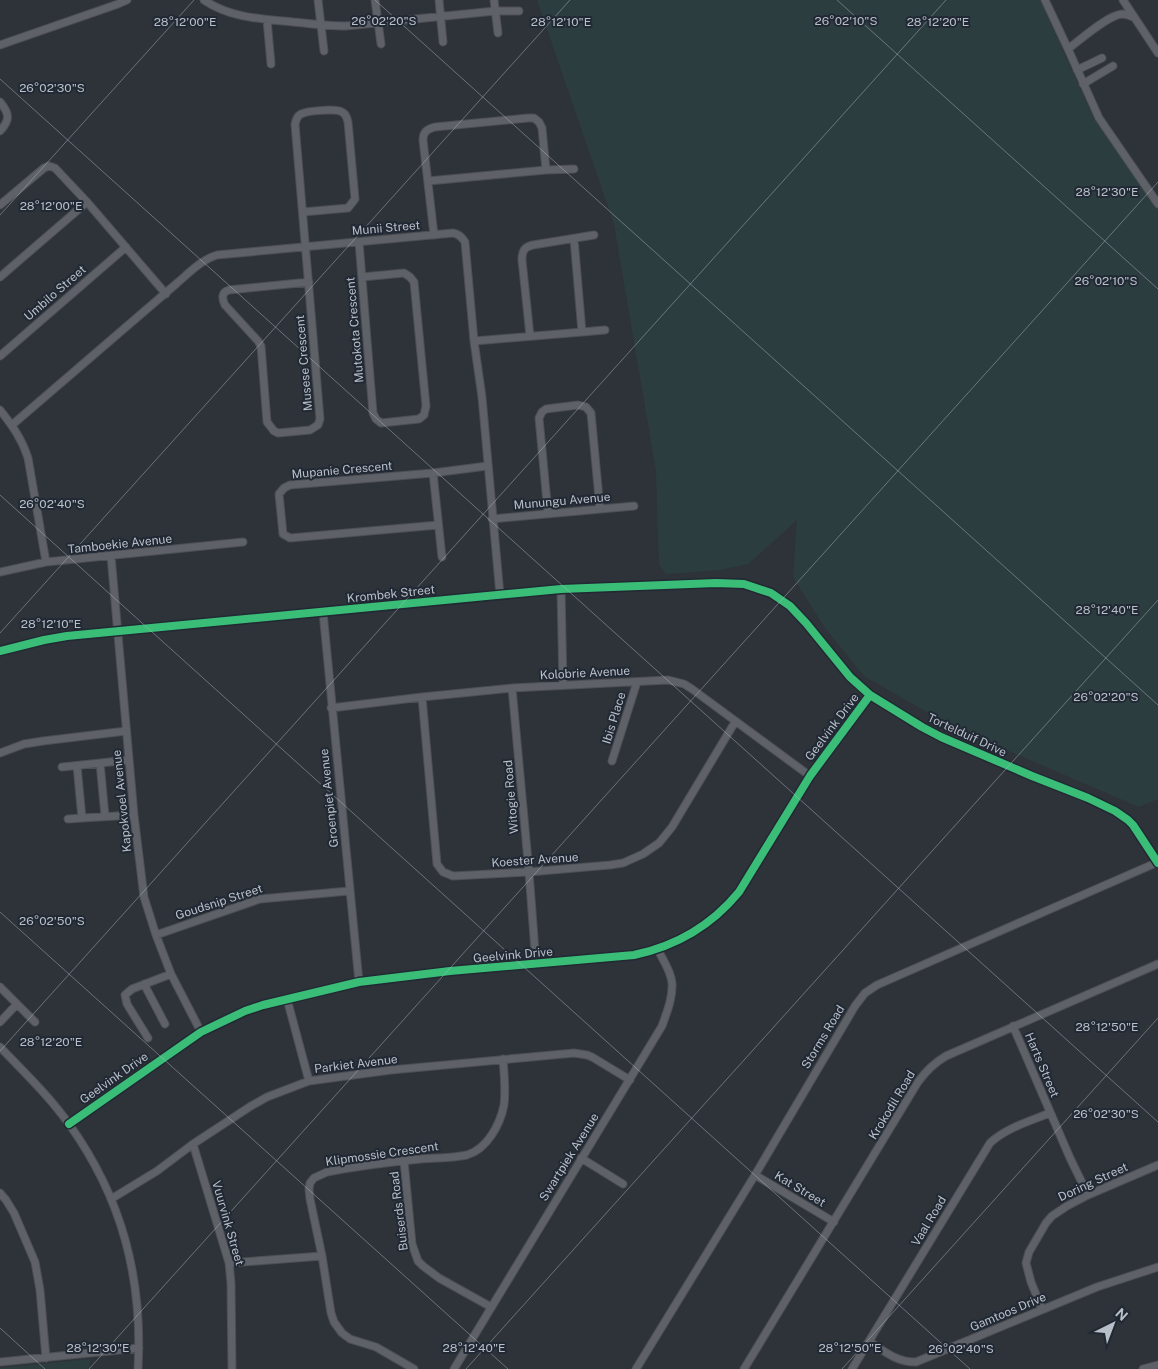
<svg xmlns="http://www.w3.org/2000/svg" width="1158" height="1369" font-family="'Public Sans',sans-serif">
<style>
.green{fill:#2c3d3f}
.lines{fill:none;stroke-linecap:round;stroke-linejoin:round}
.street-casing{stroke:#4c4f54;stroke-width:9}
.street{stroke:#5e6167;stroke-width:7}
.cycleway-casing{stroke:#212934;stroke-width:11}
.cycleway{stroke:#3abd76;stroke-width:8}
.ticks{fill:none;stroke:#b9bfc9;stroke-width:1;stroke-opacity:0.45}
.labels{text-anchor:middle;stroke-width:4;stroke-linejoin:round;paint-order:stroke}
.street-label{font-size:12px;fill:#b9bfc9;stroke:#212934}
.ticks-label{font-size:12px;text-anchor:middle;fill:#b9bfc9;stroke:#212934;stroke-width:4;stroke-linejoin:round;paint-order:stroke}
</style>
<rect width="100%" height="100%" fill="#2e3339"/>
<path class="green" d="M537,0H1040L1093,117L1158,208V799L1139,807L953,727L864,676L825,628L793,577L797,520L748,564L719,570L666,574L659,565L656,471L614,224Z
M90,1359L89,1369H0V1368Z"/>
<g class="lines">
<defs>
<path id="street" d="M204,0C230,18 262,19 293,22C311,24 328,26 346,26L495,11H519
M318,0L324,51
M375,0L381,44
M439,0L443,42
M494,0L498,33
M1045,0L1068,49C1080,40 1108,15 1122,14C1126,14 1129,15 1133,17
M1123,0L1158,53
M267,20L271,64
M0,45L118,4L127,0
M1068,49L1099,118L1158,204
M1077,70L1102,58
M1083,84L1113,66
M0,102C10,114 10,120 0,131
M428,181L546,170L574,169
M0,205L44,168L49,166L55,168L87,202L166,294
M303,212L348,208L355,199L348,122C347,118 346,114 342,112C336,108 307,111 301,114C297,116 296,120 295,124L320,419L318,425L310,430L278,433L274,431L267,422L261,346L258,341L225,305C222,299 221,292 229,290L309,282
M434,235L423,140C423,132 427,129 435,127L528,118H534L539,122L542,128L546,170
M359,242L373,413L376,419L381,423L419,419L424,415L426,406L414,282L410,277L404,273L362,277
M0,277L87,202
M582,332L605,330
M530,336L522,260C522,251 524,247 533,245L594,235
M474,341L582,332L574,239
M0,356L126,247
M0,410C12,425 22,439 28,458L46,562
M12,425L176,284C189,273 201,260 217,255L453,233C459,234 462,237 465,242L474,341L482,397L500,595
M433,473L442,557
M548,513L539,418L542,412L546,409L578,405L586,407L591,413L600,509
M492,519L634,506
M438,525L290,538L283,534L279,494L284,488L290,485L433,473L487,466
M111,556L134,815L144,897L156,935L171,974L201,1032
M0,572L46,562L243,542
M561,589L563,685
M323,612L359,982
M0,651L44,640L67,636L561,589L716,583L744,584L771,593L790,606L806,623L850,677L870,695L922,727L941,737L1032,776L1088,798L1115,811L1128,820L1133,825L1158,863
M512,688L529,872L536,964
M422,697L437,864L443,872L453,876L529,872L610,865L623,863L643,854L659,843L672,827L735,722
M331,708L422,697L512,688L668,680L684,684L692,689L810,776
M0,753L24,744L43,741L126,731
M612,761L637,682
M100,763L105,816
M77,766L82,818L134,815
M62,767L129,760
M68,819L82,818
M156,935L260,899L349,891
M144,984L165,1024
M0,987L35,1022
M287,999L309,1081
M0,1022L17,1004
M1013,1026L1070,1158L1088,1195
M148,1038L127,1004L125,995L132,989L171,974
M0,1047C24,1072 49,1096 69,1124C122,1198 143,1278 138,1369
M69,1124L201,1032L245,1011L263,1005L359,982L450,971L634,955C677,946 711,926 739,892L810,776L870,695
M193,1144L229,1263L231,1283L232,1369
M581,1158L623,1184
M404,1161L412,1244L418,1261L423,1266L439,1278L491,1307
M755,1175L834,1222
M0,1193L6,1200L14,1213L35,1262L40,1290L46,1358
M111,1199L157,1171L193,1144L251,1106L267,1097L309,1081L391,1070L574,1053L587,1055L592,1057L630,1080
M229,1263L322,1256
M1042,1309L1031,1282L1026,1263L1029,1252L1046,1223L1052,1216L1067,1206L1088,1195L1158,1165
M870,1342C885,1352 897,1362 916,1362L1097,1287L1158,1267
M0,1362L139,1348
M414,1369L376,1347L350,1339L342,1333L334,1322L331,1313L322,1256L310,1199L309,1189L310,1183L314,1178L327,1172C358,1166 390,1162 421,1159C436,1158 453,1158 467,1155C487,1149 500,1125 504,1105C506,1090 504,1074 503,1059
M454,1369L662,1026C667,1012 673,997 672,983C671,971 663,960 658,950
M636,1369L755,1175L855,1006L865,993L877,985L1158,862
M744,1369L918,1082C926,1071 934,1063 946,1056L1158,964
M852,1369L990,1143C1006,1128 1030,1121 1050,1113
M1143,1369L1158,1365"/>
</defs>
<use href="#street" class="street-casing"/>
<use href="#street" class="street"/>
<defs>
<path id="cycleway" d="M0,651L44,640L67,636L561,589L716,583L744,584L771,593L790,606L806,623L850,677L870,695L922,727L941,737L1032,776L1088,798L1115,811L1128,820L1133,825L1158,863
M69,1124L201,1032L245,1011L263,1005L359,982L450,971L634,955C677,946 711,926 739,892L810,776L870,695"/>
</defs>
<use href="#cycleway" class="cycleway-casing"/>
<use href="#cycleway" class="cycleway"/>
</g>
<path class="ticks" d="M375,0L1158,705M837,0L1158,289M0,79L1158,1122M0,215L194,0M0,495L970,1369M0,633L570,0M0,912L508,1369M0,1051L946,0M0,1328L45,1369M89,1369L1158,182M466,1369L1158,600M842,1369L1158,1018"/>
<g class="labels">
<g class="street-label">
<text transform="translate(386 228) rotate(-5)" y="4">Munii Street</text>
<text transform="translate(55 293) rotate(-41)" y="4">Umbilo Street</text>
<text transform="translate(355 330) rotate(-95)" y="4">Mutokota Crescent</text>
<text transform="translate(304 363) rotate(-95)" y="4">Musese Crescent</text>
<text transform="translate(342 470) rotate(-5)" y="4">Mupanie Crescent</text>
<text transform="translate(562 501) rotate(-5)" y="4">Munungu Avenue</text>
<text transform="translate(120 544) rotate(-6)" y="4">Tamboekie Avenue</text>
<text transform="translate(391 594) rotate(-6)" y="4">Krombek Street</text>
<text transform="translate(585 673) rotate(-3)" y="4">Kolobrie Avenue</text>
<text transform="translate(614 718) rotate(-73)" y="4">Ibis Place</text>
<text transform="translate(832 727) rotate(-53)" y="4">Geelvink Drive</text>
<text transform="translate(967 735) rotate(25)" y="4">Tortelduif Drive</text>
<text transform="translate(511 797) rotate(-95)" y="4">Witogie Road</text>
<text transform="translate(329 798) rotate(-96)" y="4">Groenpiet Avenue</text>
<text transform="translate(122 801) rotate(-96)" y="4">Kapokvoel Avenue</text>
<text transform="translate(535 860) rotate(-4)" y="4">Koester Avenue</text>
<text transform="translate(219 902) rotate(-18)" y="4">Goudsnip Street</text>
<text transform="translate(513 955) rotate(-5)" y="4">Geelvink Drive</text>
<text transform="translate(823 1037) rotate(-59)" y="4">Storms Road</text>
<text transform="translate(356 1064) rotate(-7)" y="4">Parkiet Avenue</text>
<text transform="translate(1042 1065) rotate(67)" y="4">Harts Street</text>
<text transform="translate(114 1078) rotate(-35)" y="4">Geelvink Drive</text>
<text transform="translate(892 1105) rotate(-59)" y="4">Krokodil Road</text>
<text transform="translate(382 1154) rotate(-8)" y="4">Klipmossie Crescent</text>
<text transform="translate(569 1157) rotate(-58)" y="4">Swartpiek Avenue</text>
<text transform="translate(1093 1182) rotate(-25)" y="4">Doring Street</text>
<text transform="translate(800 1189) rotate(31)" y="4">Kat Street</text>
<text transform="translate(399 1211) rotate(-97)" y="4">Buiserds Road</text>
<text transform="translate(929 1221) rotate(-59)" y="4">Vaal Road</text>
<text transform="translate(228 1223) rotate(74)" y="4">Vuurvink Street</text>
<text transform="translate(1008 1312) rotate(-23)" y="4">Gamtoos Drive</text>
</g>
</g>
<g class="ticks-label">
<text x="384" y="25">26°02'20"S</text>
<text x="846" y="25">26°02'10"S</text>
<text x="185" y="26">28°12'00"E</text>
<text x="561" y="26">28°12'10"E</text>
<text x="938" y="26">28°12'20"E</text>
<text x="52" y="92">26°02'30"S</text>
<text x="1107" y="196">28°12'30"E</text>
<text x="51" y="210">28°12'00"E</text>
<text x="1106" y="285">26°02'10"S</text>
<text x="52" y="508">26°02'40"S</text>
<text x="1107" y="614">28°12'40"E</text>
<text x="51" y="628">28°12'10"E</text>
<text x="1106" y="701">26°02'20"S</text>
<text x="52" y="925">26°02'50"S</text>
<text x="1107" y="1031">28°12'50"E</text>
<text x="51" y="1046">28°12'20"E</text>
<text x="1106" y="1118">26°02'30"S</text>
<text x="98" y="1352">28°12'30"E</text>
<text x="474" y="1352">28°12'40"E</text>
<text x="850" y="1352">28°12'50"E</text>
<text x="961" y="1353">26°02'40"S</text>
</g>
<g transform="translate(1113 1324) rotate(42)" stroke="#212934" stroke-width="4" paint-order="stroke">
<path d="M0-4L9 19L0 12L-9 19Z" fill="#b9bfc9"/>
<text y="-8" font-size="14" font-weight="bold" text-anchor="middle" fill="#b9bfc9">N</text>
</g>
</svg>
